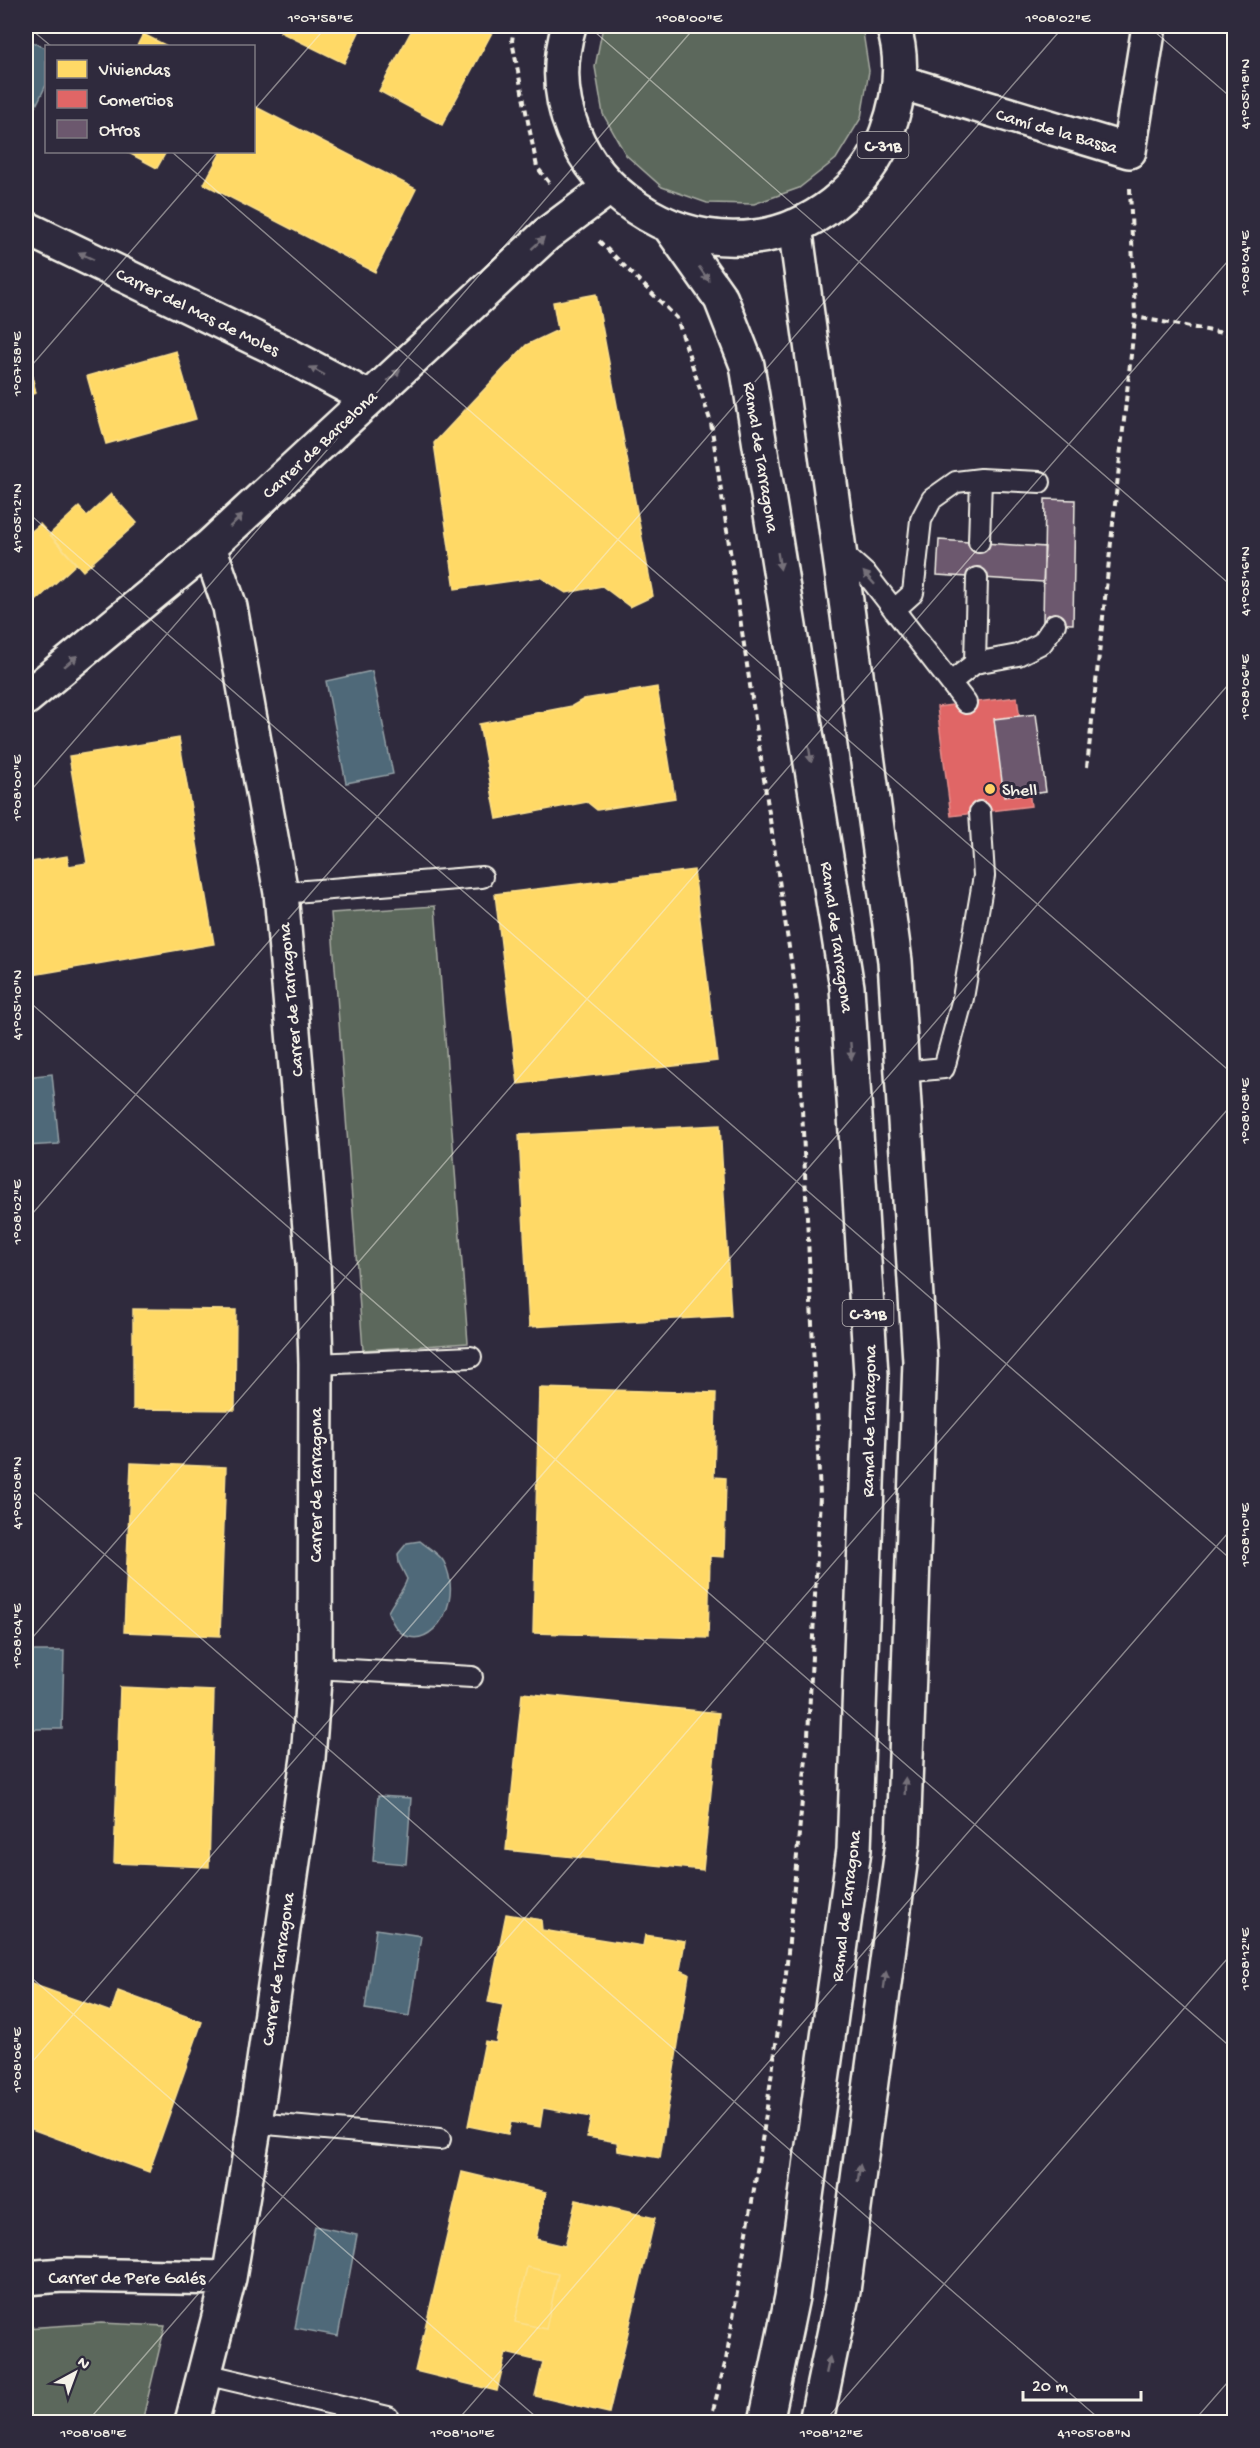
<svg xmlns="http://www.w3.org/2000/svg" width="1260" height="2448" font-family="'Gochi Hand',sans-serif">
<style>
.green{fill:#5c685c;stroke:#a8aca2;stroke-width:1.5}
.water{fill:#506979;stroke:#929fa5;stroke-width:1.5}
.homes{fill:#ffd966;stroke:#fce08d;stroke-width:1.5;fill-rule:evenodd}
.shops{fill:#e06666;stroke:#e6908d;stroke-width:1.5}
.building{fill:#6c586e;stroke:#f4f1e8;stroke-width:1.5}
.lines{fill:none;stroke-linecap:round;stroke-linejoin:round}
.service-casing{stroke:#f4f1e8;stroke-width:24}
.minor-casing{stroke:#f4f1e8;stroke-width:38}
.primary-casing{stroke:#f4f1e8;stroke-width:38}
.path{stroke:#f4f1e8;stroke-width:4;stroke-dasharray:6 4.5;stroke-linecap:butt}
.service{stroke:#2f2a3d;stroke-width:20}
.minor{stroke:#2f2a3d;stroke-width:33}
.primary{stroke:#2f2a3d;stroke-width:33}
.oneway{fill:#747079}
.ticks{fill:none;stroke:#f4f1e8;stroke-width:1.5;stroke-opacity:0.45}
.poi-dot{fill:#ffd166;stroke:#2f2a3d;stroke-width:2}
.labels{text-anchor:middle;stroke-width:6;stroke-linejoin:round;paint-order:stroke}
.shield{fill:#2f2a3d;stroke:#b9b5b5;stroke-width:1.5}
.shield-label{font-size:16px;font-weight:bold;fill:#f4f1e8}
.street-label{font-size:18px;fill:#f4f1e8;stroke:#2f2a3d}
.poi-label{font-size:18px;fill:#f4f1e8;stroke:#2f2a3d;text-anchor:start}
.neatline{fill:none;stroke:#f4f1e8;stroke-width:2}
.ticks-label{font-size:15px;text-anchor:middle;fill:#f4f1e8}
</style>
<rect width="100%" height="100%" fill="#2f2a3d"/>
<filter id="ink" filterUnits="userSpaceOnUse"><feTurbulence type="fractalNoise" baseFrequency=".0167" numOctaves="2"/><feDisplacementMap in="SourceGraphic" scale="12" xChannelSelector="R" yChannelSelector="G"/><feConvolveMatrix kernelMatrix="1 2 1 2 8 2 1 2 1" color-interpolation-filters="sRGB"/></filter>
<g filter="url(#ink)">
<path class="green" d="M603,26H862L869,71L861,118L836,159L799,188L754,204L707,203L662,187L626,155L603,114L595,67Z
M435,906L468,1343L363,1350L331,913Z
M101,2323L165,2326L142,2422H26V2328Z"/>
<path class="water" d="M32,42L46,48V85L29,120L26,118V56Z
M372,671L393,774L346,783L326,681Z
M52,1074L59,1144L26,1146V1077Z
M420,1541C427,1547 440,1554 444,1562C470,1615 409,1672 388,1612C394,1599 403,1592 407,1579L399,1563L398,1554L407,1543Z
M31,1651H64L62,1729H29Z
M378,1796L411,1798L406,1864L373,1861Z
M376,1929L421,1936L409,2016L365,2009Z
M315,2226L357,2235L338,2336L295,2328Z"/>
<path class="homes" d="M283,26H362L344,63L280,32Z
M414,26L495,27L442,125L379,91Z
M143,34L167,46H137Z
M254,106L416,189L375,272L204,184L221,152H254Z
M127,152H166L157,168Z
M596,294L653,596L630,607L602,586L566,593L540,577L455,589L434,443L526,345L558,330L553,302Z
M26,350L36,393L26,396Z
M176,351L196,419L106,444L87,376Z
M111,494L137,523L83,571L50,534L79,507L87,516Z
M40,524L76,564L26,610V536Z
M657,687L675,798L597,810L587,802L497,819L479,724L572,706L584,699Z
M179,738L214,944L26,976V863L67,856L69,866L87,863L69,756Z
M694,870L717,1061L518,1084L495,894Z
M720,1125L731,1316L529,1327L519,1135Z
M133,1309L236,1310L235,1410L133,1409Z
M539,1388L716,1393L714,1477L726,1478L724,1557L710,1556L708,1638L533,1633Z
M131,1463L226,1467L220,1636L124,1632Z
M120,1687L214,1691L209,1867L114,1863Z
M522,1693L719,1713L703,1870L506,1850Z
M506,1914L541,1920L542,1930L643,1946L645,1935L685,1941L680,1970L689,1974L660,2158L618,2151L617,2142L587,2137L591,2117L543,2108L540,2127L511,2122L508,2134L468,2126L485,2041L496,2043L503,2005L488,2002Z
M26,1982L111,2012L118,1991L202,2022L149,2172L26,2127Z
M462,2172L546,2192L536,2239L565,2246L576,2200L655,2218L609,2413L535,2396L543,2362L506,2353L497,2391L415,2371ZM527,2267L558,2274L546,2329L515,2322Z
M527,2267L558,2274L546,2329L515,2322Z"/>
<path class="shops" d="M1017,697L1031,806L951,816L937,707Z"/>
<path class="building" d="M1045,499L1075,500L1073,624L1043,623Z
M939,540L1045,547L1043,582L937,575Z
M1036,714L1046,792L1004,797L994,719Z"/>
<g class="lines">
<defs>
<path id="service" d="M979,542L981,479
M839,550L868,576L966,703
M894,610L913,593L921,520L932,499L956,482L981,479L1040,482
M975,663L977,578
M951,682L975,663L1018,655L1042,643L1055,624
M281,893L482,877
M902,1072L944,1068L963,998L984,876L980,812
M316,1364L471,1357
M315,1668L472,1677
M255,2123L440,2139
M205,2374L388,2417"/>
<path id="minor" d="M900,82L1129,151L1149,26
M26,228L275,348L369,398
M26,698L209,547L547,234L610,187
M26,2278L62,2275L229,2278
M192,2422L229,2278L255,2123L308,1758L315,1668L316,1364L313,1263L281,893L230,607L209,547"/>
<path id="primary" d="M569,26C523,177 708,301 833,204C857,185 877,161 887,132C899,99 905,60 893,26
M795,226L895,961L920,1361L903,1842L843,2291L816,2422
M670,227L721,299L747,365L847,987L871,1374L854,1850L792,2297L766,2422"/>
</defs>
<use href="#service" class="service-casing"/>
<use href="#minor" class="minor-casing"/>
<use href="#primary" class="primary-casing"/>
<path class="path" d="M514,26L512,41L537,167L551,185
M1130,188L1135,317L1234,335
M599,241L677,318L711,423L797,1001L820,1496L808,1736L786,1974L764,2128L726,2360L710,2422
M1087,767L1135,317"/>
<use href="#service" class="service"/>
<use href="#minor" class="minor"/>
<use href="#primary" class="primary"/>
</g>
<defs><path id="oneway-solid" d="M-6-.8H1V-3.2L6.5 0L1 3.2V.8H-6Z" transform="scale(1.5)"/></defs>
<g class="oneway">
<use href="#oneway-solid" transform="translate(538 243) rotate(-43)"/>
<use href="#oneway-solid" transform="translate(86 256) rotate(-154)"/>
<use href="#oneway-solid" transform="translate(704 274) rotate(55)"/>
<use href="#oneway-solid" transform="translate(317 371) rotate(-152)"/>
<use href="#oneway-solid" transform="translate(394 375) rotate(-42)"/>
<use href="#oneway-solid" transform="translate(236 521) rotate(-43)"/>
<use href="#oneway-solid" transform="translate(779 561) rotate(81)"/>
<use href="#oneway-solid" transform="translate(869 578) rotate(-132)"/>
<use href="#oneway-solid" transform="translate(71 661) rotate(-40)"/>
<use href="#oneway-solid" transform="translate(810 754) rotate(81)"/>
<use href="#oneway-solid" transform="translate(851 1051) rotate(86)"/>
<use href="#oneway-solid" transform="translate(905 1786) rotate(-88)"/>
<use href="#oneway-solid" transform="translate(885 1980) rotate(-82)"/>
<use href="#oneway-solid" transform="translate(859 2173) rotate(-82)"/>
<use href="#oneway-solid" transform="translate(828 2365) rotate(-78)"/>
</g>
</g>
<path class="ticks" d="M27,26L51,46M588,26L1234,588M1148,26L1234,100M254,110L327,26M172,152L1234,1075M26,372L217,152M26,511L1234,1562M26,796L696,26M26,999L1234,2050M26,1221L1064,26M26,1486L1103,2422M26,1645L1234,254M26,1973L542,2422M26,2069L1234,678M87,2422L1234,1102M456,2422L1234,1526M824,2422L1234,1951M1193,2422L1234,2375"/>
<circle class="poi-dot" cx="990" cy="789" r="6"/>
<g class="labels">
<g class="shield">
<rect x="857.5" y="132" width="51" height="26" rx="4.5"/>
<rect x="842.5" y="1300" width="51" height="26" rx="4.5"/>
</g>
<g class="shield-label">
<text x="883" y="151">C-31B</text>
<text x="868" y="1319">C-31B</text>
</g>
<g class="street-label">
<text transform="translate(1057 130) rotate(16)" y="6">Camí de la Bassa</text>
<text transform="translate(198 311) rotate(26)" y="6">Carrer del Mas de Moles</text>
<text transform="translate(319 444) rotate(-43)" y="6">Carrer de Barcelona</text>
<text transform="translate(762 457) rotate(81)" y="6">Ramal de Tarragona</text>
<text transform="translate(838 937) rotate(82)" y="6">Ramal de Tarragona</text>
<text transform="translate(290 1000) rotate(-95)" y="6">Carrer de Tarragona</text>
<text transform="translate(868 1421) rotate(-89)" y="6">Ramal de Tarragona</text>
<text transform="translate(315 1485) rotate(-90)" y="6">Carrer de Tarragona</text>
<text transform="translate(845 1906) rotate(-83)" y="6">Ramal de Tarragona</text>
<text transform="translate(277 1969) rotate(-82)" y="6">Carrer de Tarragona</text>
<text x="127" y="2283">Carrer de Pere Galés</text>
</g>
<g class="poi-label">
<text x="1002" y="795">Shell</text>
</g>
</g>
<rect width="1260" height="2448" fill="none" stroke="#2f2a3d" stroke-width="66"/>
<rect x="45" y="45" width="210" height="108" fill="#2f2a3d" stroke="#7e7a81" stroke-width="1.5"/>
<rect x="57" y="60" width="30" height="18" fill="#ffd966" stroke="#7e7a81" stroke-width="1.5"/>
<text x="99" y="75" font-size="18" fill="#f4f1e8">Viviendas</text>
<rect x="57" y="90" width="30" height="18" fill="#e06666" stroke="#7e7a81" stroke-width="1.5"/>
<text x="99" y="105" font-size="18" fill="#f4f1e8">Comercios</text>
<rect x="57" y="120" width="30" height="18" fill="#6c586e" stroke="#7e7a81" stroke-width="1.5"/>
<text x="99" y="135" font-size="18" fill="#f4f1e8">Otros</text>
<g transform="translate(75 2373) rotate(41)" stroke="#2f2a3d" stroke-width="4.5" paint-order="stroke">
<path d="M0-4.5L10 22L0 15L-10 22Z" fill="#f4f1e8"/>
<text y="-9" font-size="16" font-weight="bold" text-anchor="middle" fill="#f4f1e8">N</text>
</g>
<path d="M1023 2391v9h118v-9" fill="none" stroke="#f4f1e8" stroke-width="3"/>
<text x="1032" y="2391" font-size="18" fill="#f4f1e8" stroke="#2f2a3d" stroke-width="4.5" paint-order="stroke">20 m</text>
<rect x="33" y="33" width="1194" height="2382" class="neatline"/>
<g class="ticks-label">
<text x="320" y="22">1°07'58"E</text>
<text x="689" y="22">1°08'00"E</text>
<text x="1058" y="22">1°08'02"E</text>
<text transform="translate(1244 94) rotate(-90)" y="5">41°05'18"N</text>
<text transform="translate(1244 263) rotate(-90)" y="5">1°08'04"E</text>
<text transform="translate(16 364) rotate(-90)" y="5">1°07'58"E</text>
<text transform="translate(16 518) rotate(-90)" y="5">41°05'12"N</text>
<text transform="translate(1244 581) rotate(-90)" y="5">41°05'16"N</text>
<text transform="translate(1244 687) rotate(-90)" y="5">1°08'06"E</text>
<text transform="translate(16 788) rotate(-90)" y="5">1°08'00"E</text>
<text transform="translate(16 1005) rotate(-90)" y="5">41°05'10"N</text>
<text transform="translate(1244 1111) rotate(-90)" y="5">1°08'08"E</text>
<text transform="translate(16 1212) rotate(-90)" y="5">1°08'02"E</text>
<text transform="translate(16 1493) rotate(-90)" y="5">41°05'08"N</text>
<text transform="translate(1244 1535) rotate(-90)" y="5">1°08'10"E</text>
<text transform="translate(16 1636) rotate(-90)" y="5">1°08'04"E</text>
<text transform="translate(1244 1959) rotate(-90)" y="5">1°08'12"E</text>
<text transform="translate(16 2060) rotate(-90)" y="5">1°08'06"E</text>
<text x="93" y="2437">1°08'08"E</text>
<text x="462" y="2437">1°08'10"E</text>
<text x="831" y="2437">1°08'12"E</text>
<text x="1094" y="2437">41°05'08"N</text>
</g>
</svg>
